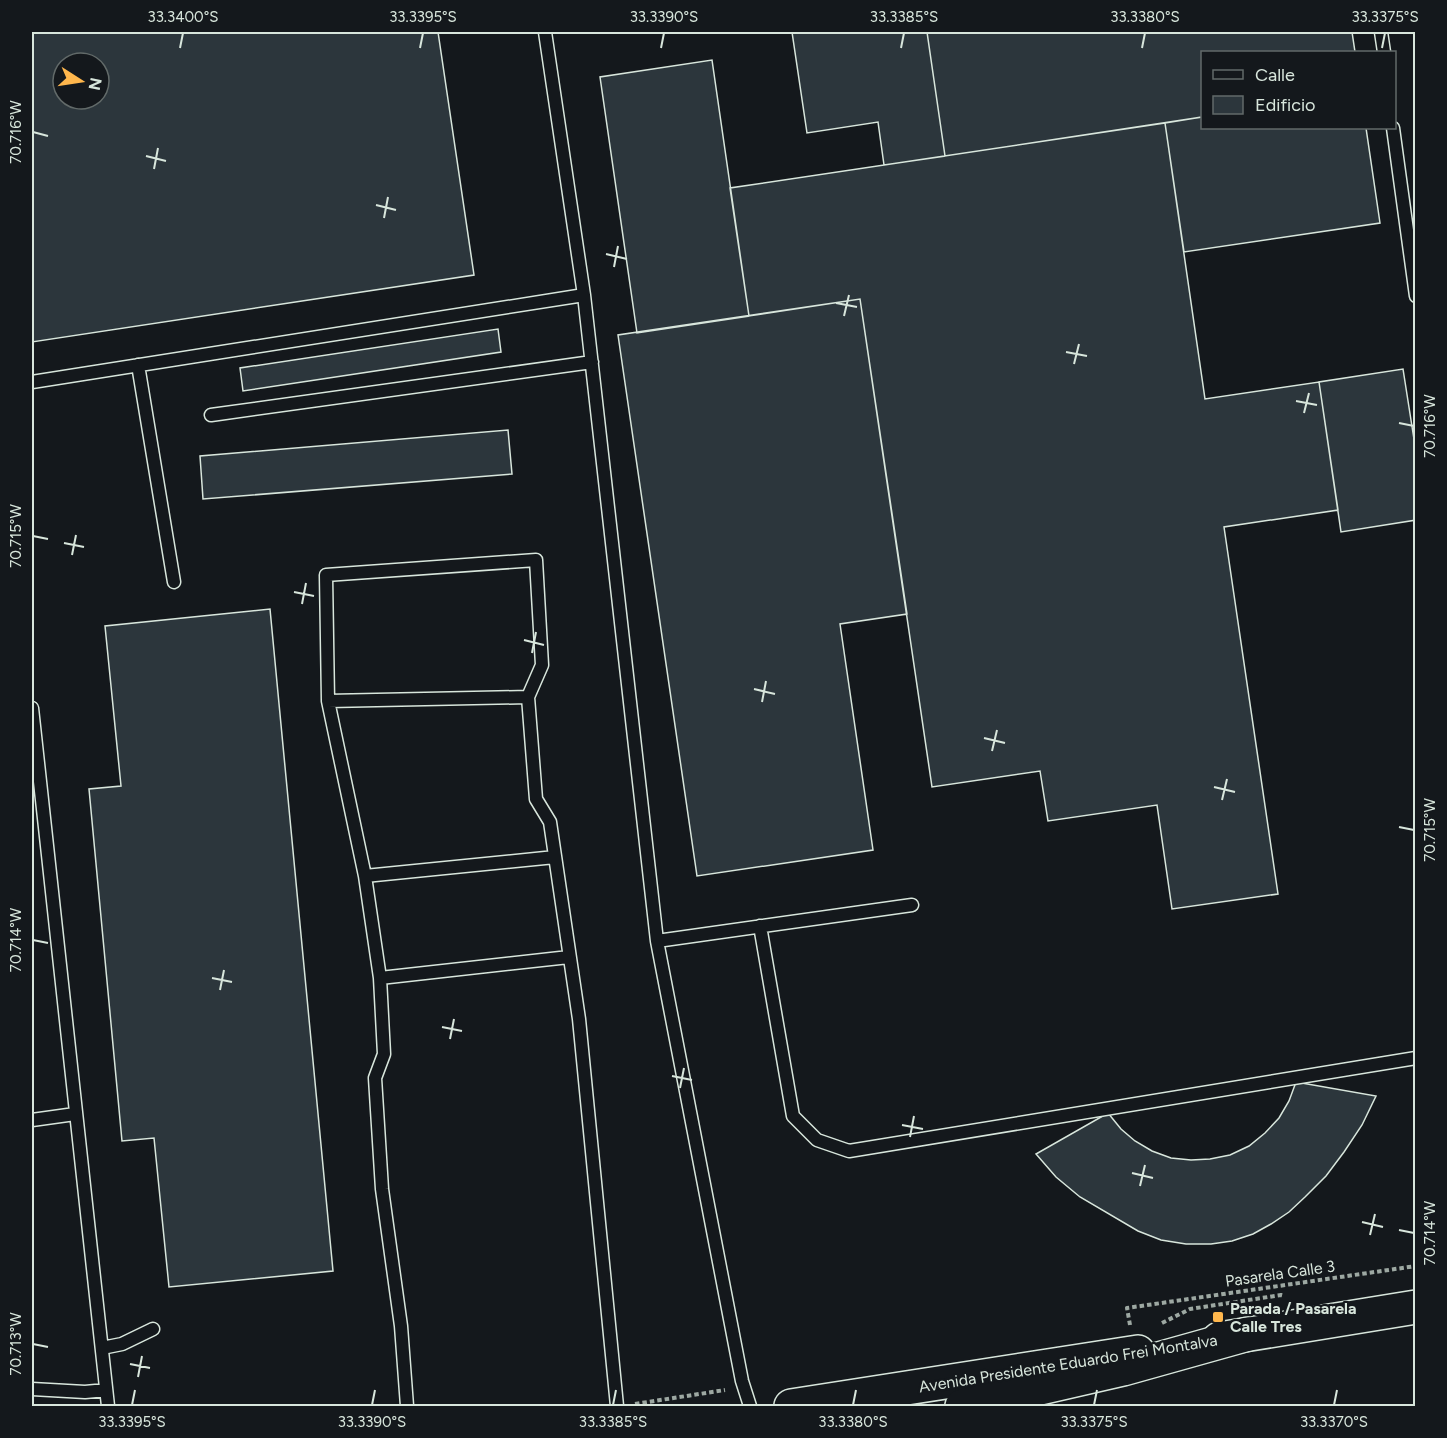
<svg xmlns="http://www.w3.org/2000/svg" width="1447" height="1438" font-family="Figtree,sans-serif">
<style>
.building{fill:#2c363c;stroke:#d8e6dc;stroke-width:1.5;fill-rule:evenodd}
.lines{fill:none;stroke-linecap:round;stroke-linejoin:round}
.lane-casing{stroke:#d8e6dc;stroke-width:15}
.secondary-casing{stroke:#d8e6dc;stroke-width:36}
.highway-casing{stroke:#d8e6dc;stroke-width:36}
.path{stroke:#9da8a2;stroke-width:4;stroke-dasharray:4.5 3;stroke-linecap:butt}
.lane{stroke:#14181c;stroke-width:12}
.secondary{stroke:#14181c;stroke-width:33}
.highway{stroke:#14181c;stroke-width:33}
.ticks{fill:none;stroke:#d8e6dc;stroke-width:2}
.poi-dot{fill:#ffb74d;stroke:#14181c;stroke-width:2}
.labels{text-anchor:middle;stroke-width:4.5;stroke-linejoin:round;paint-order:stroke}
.street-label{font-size:16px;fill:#d8e6dc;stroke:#14181c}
.poi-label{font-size:16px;font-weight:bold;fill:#d8e6dc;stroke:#14181c;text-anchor:start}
.neatline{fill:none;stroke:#d8e6dc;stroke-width:2}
.ticks-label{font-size:15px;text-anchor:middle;fill:#d8e6dc}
</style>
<rect width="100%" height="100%" fill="#14181c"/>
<path class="building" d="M32,32H438L474,275L32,342ZM63,63H99V99H63Z
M792,32H927L945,156L884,165L878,122L807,133Z
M927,32H1352L1355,52H1202V117L945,156Z
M712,60L749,316L637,333L600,77Z
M1202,117V128H1366L1380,223L1184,252L1165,123Z
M1165,123L1205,399L1319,382L1338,510L1224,527L1278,894L1172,909L1157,805L1048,821L1040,771L932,787L860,299L749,316L730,188Z
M860,299L907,614L840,624L873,850L697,876L618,335Z
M498,329L501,352L243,391L240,368Z
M1403,369L1416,452V520L1341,532L1319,382Z
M508,430L512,474L203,499L200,456Z
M270,609L333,1271L169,1287L154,1138L122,1141L89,789L121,786L105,626Z
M1296,1082L1376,1096L1362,1125L1344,1152L1326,1176L1305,1197L1289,1212L1271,1224L1253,1234L1232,1241L1211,1244H1186L1161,1240L1138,1231L1080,1197L1056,1177L1036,1154L1108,1113L1121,1129L1135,1141L1152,1151L1171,1158L1191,1160L1210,1159L1230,1155L1249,1146L1265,1133L1279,1118L1289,1101Z"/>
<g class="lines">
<defs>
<path id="lane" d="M545,32L584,295L657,941L742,1381L750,1406
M1381,32L1384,52
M1393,128L1416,296
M138,365L174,582
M32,382L584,295
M211,415L592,362
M328,701L528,697
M32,708L108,1406
M365,876L555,857
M760,926L793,1116L817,1140L849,1151L1416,1058
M657,941L912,905
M380,978L569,957
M32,1120L75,1114
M102,1348L122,1344L153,1329
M32,1389L85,1392L106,1390
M407,1406L401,1326L382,1189L375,1078L384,1054L380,978L365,876L328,701L326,575L536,560L542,665L528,697L536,799L550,822L579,1019L617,1406"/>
<path id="secondary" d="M1219,1339L1416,1307
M791,1406L1138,1352"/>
<path id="highway" d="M962,1406L1123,1369L1248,1334"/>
</defs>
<use href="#lane" class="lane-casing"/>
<use href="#secondary" class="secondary-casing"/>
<use href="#highway" class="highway-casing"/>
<path class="path" d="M1162,1323L1190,1309L1281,1295L1285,1296
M1130,1325L1127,1308L1416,1266
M635,1404L725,1390"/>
<use href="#lane" class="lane"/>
<use href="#secondary" class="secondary"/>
<use href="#highway" class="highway"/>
</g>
<path class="ticks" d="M180,48L183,33M420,48L423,33M661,48L664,33M901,48L904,33M1142,48L1145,33M1382,48L1385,33M33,132L48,136M146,156L166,161M154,169L158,148M376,205L396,210M384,218L388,197M606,254L627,259M614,267L618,246M836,303L857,307M844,316L849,295M1066,352L1087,356M1074,364L1079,344M1296,401L1317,405M1304,413L1309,393M1399,423L1414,426M33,536L48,539M64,543L84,547M72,555L76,535M294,592L314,596M302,604L306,583M524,640L544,645M532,653L536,632M754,689L775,694M762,702L766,681M984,738L1005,743M992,751L997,730M1214,787L1235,792M1222,800L1227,779M1399,827L1414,830M33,940L48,943M212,978L232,982M220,990L224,970M442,1027L462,1031M450,1039L454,1019M672,1076L692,1080M680,1088L684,1068M902,1125L923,1129M910,1137L914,1116M1132,1173L1153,1178M1140,1186L1145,1165M1362,1222L1383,1227M1399,1230L1414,1233M1370,1235L1375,1214M33,1344L48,1347M130,1364L150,1368M138,1377L142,1356M132,1405L135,1390M372,1405L375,1390M613,1405L616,1390M853,1405L856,1390M1094,1405L1097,1390M1334,1405L1337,1390"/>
<rect class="poi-dot" x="1212" y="1311" width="12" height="12" rx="3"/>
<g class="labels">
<g class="street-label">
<text transform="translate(1280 1273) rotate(-8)" y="6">Pasarela Calle 3</text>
<text transform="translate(1068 1363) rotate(-9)" y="6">Avenida Presidente Eduardo Frei Montalva</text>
</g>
<g class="poi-label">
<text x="1230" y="1314">Parada / Pasarela<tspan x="1230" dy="18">Calle Tres</tspan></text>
</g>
</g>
<rect width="1447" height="1438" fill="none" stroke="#14181c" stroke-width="66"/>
<rect x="1201" y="51" width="195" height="78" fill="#14181c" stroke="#626a69" stroke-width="1.5"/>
<rect x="1213" y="70" width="30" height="9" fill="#14181c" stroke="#626a69" stroke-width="1.5"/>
<text x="1255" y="81" font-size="18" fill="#d8e6dc">Calle</text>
<rect x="1213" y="96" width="30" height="18" fill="#2c363c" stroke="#626a69" stroke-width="1.5"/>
<text x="1255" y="111" font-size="18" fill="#d8e6dc">Edificio</text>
<g transform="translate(81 81) rotate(102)"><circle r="28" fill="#14181c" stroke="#626a69" stroke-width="1.5"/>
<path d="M0-4.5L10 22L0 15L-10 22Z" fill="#ffb74d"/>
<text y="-9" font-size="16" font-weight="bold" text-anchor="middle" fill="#d8e6dc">N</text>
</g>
<rect x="33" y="33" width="1381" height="1372" class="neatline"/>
<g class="ticks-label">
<text x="183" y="22">33.3400°S</text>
<text x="423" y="22">33.3395°S</text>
<text x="664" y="22">33.3390°S</text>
<text x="904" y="22">33.3385°S</text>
<text x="1145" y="22">33.3380°S</text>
<text x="1385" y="22">33.3375°S</text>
<text transform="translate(16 132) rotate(-90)" y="5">70.716°W</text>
<text transform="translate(1430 426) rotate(-90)" y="5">70.716°W</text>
<text transform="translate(16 536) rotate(-90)" y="5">70.715°W</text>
<text transform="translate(1430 830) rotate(-90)" y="5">70.715°W</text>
<text transform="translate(16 940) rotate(-90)" y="5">70.714°W</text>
<text transform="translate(1430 1233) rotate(-90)" y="5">70.714°W</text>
<text transform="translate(16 1344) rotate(-90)" y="5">70.713°W</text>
<text x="132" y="1427">33.3395°S</text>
<text x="372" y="1427">33.3390°S</text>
<text x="613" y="1427">33.3385°S</text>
<text x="853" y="1427">33.3380°S</text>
<text x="1094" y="1427">33.3375°S</text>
<text x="1334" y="1427">33.3370°S</text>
</g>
</svg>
